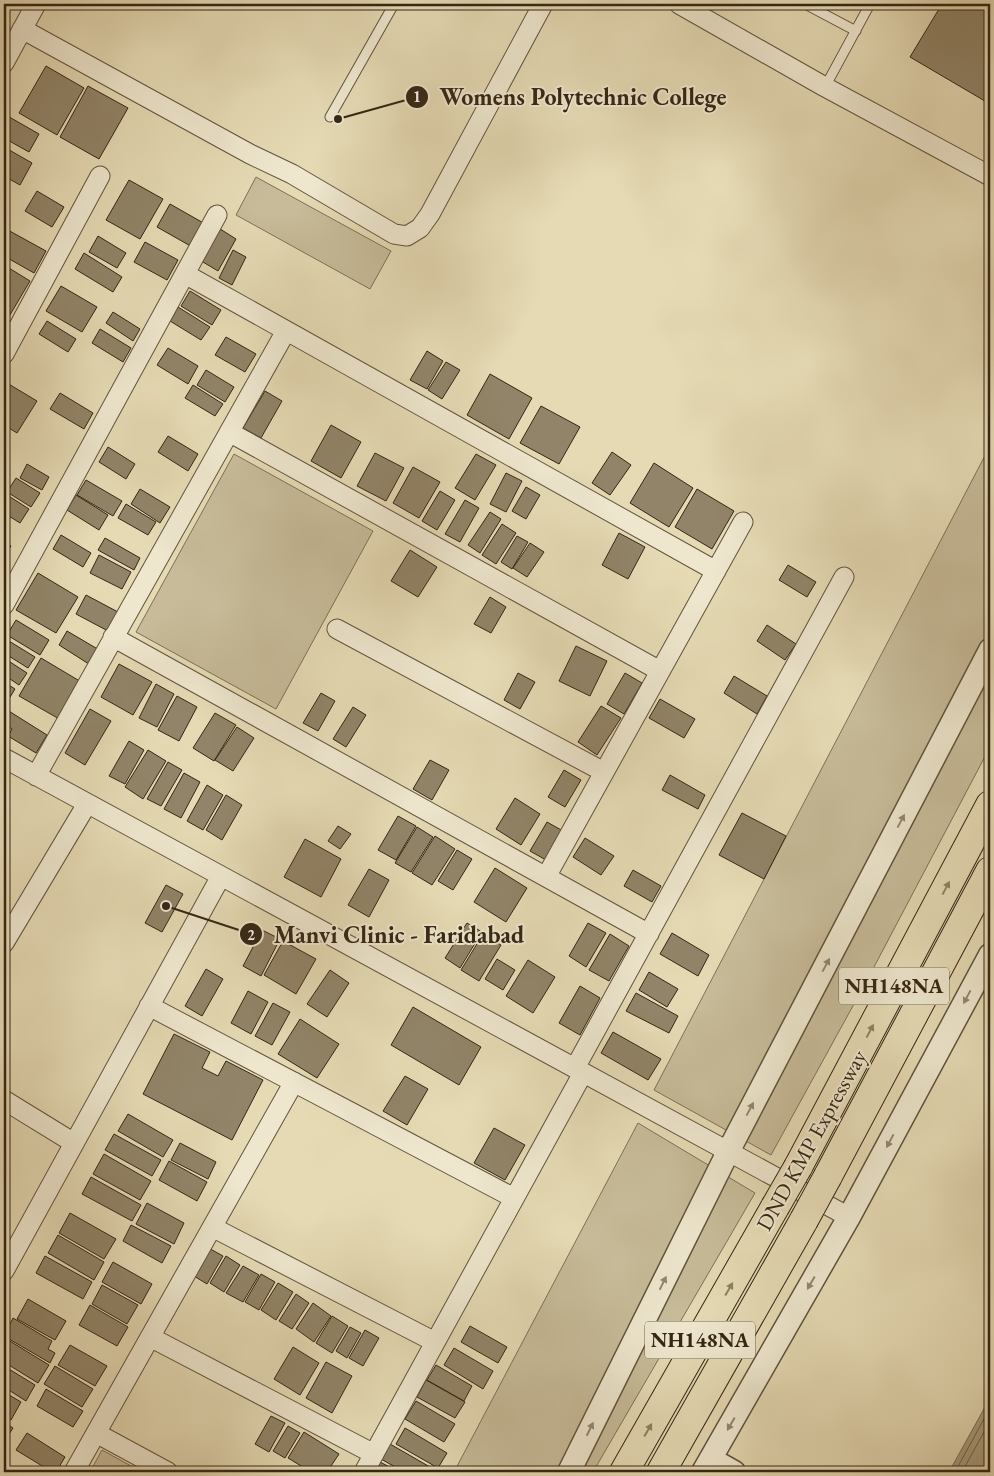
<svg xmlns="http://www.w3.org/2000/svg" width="994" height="1476" font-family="'EB Garamond',serif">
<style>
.green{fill:#c7bb99;stroke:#7e7057}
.water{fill:#a99d7e;stroke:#7b6d54}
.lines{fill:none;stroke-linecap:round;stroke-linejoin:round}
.shore{stroke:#6f624a;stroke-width:1}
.building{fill:#918468;stroke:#352615}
.service-casing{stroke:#61533d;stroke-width:11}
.minor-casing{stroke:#61533d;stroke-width:21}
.tertiary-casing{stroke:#61533d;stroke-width:25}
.trunk-casing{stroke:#352615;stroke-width:30}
.service{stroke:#eee7ce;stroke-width:9}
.minor{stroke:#eee7ce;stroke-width:19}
.tertiary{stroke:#eee7ce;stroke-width:22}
.trunk{stroke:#e5dab4;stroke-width:28}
.trunk-bridge-casing{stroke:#352615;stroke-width:30;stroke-linecap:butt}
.trunk-bridge{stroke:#e5dab4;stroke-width:28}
.oneway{fill:#928672}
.oneway2{fill:#8d8064}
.labels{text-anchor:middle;stroke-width:4;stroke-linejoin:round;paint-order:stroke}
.shield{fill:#eee7ce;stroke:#6c604c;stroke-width:1}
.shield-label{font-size:21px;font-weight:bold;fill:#352615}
.street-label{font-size:22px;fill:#352615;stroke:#eee7ce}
.leader{fill:none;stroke:#352615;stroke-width:2}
.callout-dot{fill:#352615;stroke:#eee7ce;stroke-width:2}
.mark-label{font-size:15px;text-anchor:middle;font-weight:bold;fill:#fff}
.callout-label{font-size:24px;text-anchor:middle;font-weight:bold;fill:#352615;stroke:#eee7ce;stroke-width:4;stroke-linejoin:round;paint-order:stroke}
</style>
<rect width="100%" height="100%" fill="#e5dab4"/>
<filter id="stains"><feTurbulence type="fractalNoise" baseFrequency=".004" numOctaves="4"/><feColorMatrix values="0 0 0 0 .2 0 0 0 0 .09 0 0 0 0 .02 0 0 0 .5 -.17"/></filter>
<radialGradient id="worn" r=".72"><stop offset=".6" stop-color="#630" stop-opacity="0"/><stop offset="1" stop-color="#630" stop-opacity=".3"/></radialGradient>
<path class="green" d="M256,177L391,251L370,289L236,215Z
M990,446V747L865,984L771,1155L654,1090Z
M234,454L373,531L276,709L136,632Z
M638,1123L755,1193L593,1472H454Z
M102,1450L142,1472H90Z"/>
<path class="water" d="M990,1398V1472H949Z"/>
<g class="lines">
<path class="shore" d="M955,1472L990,1408
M962,1472L990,1421"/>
</g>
<path class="building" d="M942,4H990V104L910,57Z
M46,66L84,88L57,135L19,113Z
M88,86L128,108L99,159L60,137Z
M4,114L39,134L29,152L4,138Z
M4,147L32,163L20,185L4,176Z
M129,180L163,199L140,239L106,220Z
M37,191L64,207L52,227L25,211Z
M170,204L207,225L194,248L157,227Z
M217,227L236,239L218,271L198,259Z
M6,229L46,251L34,273L4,256V233Z
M98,236L126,253L117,268L89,252Z
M145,242L178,260L167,280L134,262Z
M233,250L246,257L232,285L219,278Z
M84,253L122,277L113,292L75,269Z
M4,265L30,281L4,325Z
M61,286L97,307L82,332L46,311Z
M190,291L221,310L212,325L181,306Z
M178,307L210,327L201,340L170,321Z
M113,312L140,329L133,341L106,323Z
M47,321L76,339L68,352L39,334Z
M100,329L131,348L123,362L92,343Z
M226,337L256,354L245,372L215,355Z
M168,348L198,366L188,384L157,365Z
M427,351L443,361L427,389L410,380Z
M446,362L460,370L442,399L428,390Z
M206,370L234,387L225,402L197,385Z
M490,374L532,398L509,439L467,415Z
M7,383L37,401L17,433L4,425V389Z
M193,385L223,404L215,416L185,398Z
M265,391L282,401L261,438L243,428Z
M60,393L93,413L84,429L50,409Z
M541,406L580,427L559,464L520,443Z
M331,425L361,442L341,478L311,461Z
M168,436L198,454L188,471L158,452Z
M108,447L135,464L126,479L99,462Z
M612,452L631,465L610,495L592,483Z
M375,453L404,468L386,501L357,486Z
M476,454L496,465L475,500L455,488Z
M654,463L693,488L669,527L630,503Z
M27,464L49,477L42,490L20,478Z
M413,467L440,482L419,518L393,503Z
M506,473L522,481L506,512L490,504Z
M16,478L40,493L31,507L7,492Z
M86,480L122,501L113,516L77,495Z
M526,487L540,495L526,519L512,511Z
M140,489L170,507L160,523L131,504Z
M697,489L734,511L712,549L675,527Z
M440,491L455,500L437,530L422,521Z
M4,493L29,509L20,523L4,513Z
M76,495L108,515L99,530L67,510Z
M465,500L479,508L460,542L445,534Z
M126,504L156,522L148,535L118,518Z
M490,512L501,519L480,553L468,545Z
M502,524L516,533L496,564L482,555Z
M619,533L645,547L628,579L602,565Z
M61,535L91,553L83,567L53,549Z
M517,536L528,542L512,569L501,562Z
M105,538L140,558L134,570L98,550Z
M4,541L11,546L4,556Z
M530,543L544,552L527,577L513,568Z
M410,550L437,567L418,597L391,581Z
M99,555L131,572L122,589L90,573Z
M788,565L816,582L807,597L779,580Z
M38,573L78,597L56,633L16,610Z
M86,595L118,612L108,631L76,614Z
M490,597L506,607L491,633L474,624Z
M16,620L49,640L40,655L7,635Z
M767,625L796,644L785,660L757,641Z
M67,631L101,651L92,666L59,645Z
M4,638L35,657L28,668L4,653Z
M576,646L607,661L590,696L559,681Z
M4,658L27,673L19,685L4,675Z
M41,658L83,683L61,720L19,696Z
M119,664L152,682L133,715L101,697Z
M518,673L535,682L520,709L504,700Z
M625,673L642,683L624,714L607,704Z
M734,676L767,696L757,714L724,693Z
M4,682L15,689L7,702L4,700Z
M156,684L174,694L157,727L139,718Z
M321,693L335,701L318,731L303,723Z
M177,696L197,707L179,741L158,730Z
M660,699L695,719L684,738L649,718Z
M601,706L621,718L597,755L578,742Z
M353,707L366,715L346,747L333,739Z
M4,708L47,735L36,753L8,736L12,729L6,725L4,728Z
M90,709L111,721L85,765L65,753Z
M215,713L236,725L214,761L193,748Z
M237,727L254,738L233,771L215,760Z
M129,741L144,750L125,784L109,776Z
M148,750L166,761L143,799L125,787Z
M430,760L449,770L432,800L413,789Z
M168,762L182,770L161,806L147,799Z
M564,770L581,780L565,807L548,797Z
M184,773L200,782L181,818L164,809Z
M670,775L705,795L698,809L662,790Z
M207,785L223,795L203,830L187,821Z
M226,795L242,805L222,840L206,830Z
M515,798L540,814L521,845L496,829Z
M742,813L786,836L764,879L719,855Z
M398,816L416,826L396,860L378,850Z
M547,822L563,831L546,860L530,851Z
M338,826L351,834L340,849L328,841Z
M417,827L433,837L411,872L395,863Z
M435,836L455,849L432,885L412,873Z
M585,838L614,856L601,875L573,857Z
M305,839L341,859L321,897L284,877Z
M457,850L472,859L453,890L438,881Z
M495,868L527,888L506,922L474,902Z
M369,869L389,880L369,917L348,905Z
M633,870L661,886L652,902L624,886Z
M166,885L183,894L162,932L145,923Z
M467,923L482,932L460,968L445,958Z
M588,923L606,933L586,967L569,956Z
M262,930L280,939L261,976L243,966Z
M672,933L709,955L698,976L660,954Z
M483,934L501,945L479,981L461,970Z
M610,934L629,946L609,981L589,970Z
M283,941L316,959L296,994L264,975Z
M497,959L515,970L503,990L485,979Z
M528,960L555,977L533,1013L506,996Z
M206,969L223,979L202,1016L185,1006Z
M330,970L349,983L327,1017L307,1004Z
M649,972L678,989L667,1007L639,990Z
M580,986L600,998L580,1035L559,1023Z
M248,991L268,1002L251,1034L231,1023Z
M636,993L678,1016L669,1033L626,1011Z
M273,1003L290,1012L272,1045L255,1036Z
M413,1007L481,1047L459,1085L391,1045Z
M300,1019L339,1044L317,1078L278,1054Z
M613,1032L661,1059L648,1080L601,1053Z
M174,1034L210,1052L202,1068L218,1076L226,1061L263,1080L232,1140L143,1094Z
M405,1076L428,1089L407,1125L383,1111Z
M128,1114L173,1140L163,1157L118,1131Z
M494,1128L525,1145L505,1180L474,1163Z
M114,1134L161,1160L152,1176L105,1150Z
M180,1143L216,1162L208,1179L171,1160Z
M104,1154L151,1181L140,1200L93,1174Z
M169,1161L207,1182L197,1201L159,1180Z
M91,1177L141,1205L132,1221L82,1194Z
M147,1203L184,1223L174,1244L136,1224Z
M70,1213L116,1239L104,1259L59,1233Z
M131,1225L171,1246L162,1263L123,1241Z
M58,1235L104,1262L94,1280L48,1253Z
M205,1246L223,1256L207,1284L189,1273Z
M45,1256L92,1282L83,1299L36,1273Z
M226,1256L240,1265L224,1292L210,1283Z
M113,1262L152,1284L141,1304L102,1282Z
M243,1266L259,1275L243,1302L226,1293Z
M261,1274L275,1282L259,1310L245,1302Z
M278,1283L293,1292L276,1320L261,1310Z
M102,1285L138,1305L127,1324L92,1304Z
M296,1294L309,1303L292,1329L279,1321Z
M28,1299L66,1321L55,1340L17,1319Z
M313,1303L331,1316L314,1342L296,1329Z
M90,1305L128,1327L117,1346L79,1325Z
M332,1316L348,1326L332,1353L316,1343Z
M13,1318L52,1341L48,1349L55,1353L50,1363L4,1336Z
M470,1326L507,1347L498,1363L461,1342Z
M350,1327L361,1333L347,1358L336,1351Z
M365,1330L379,1338L363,1366L349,1358Z
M5,1338L49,1365L38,1383L4,1362Z
M70,1345L107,1366L95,1386L58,1365Z
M293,1347L319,1363L300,1395L274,1379Z
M454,1348L493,1371L483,1389L444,1365Z
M326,1362L352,1376L332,1413L306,1398Z
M436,1365L472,1386L464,1401L427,1380Z
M4,1366L35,1385L26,1401L4,1387Z
M55,1366L93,1389L82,1407L44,1384Z
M426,1380L465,1402L455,1418L417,1397Z
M46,1389L83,1411L73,1427L37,1406Z
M4,1392L21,1402L11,1420L4,1416Z
M416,1401L455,1424L444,1442L405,1419Z
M271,1416L285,1423L269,1452L255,1444Z
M4,1422L13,1428L4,1442Z
M288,1426L300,1433L285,1458L273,1451Z
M405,1428L447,1453L438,1468L396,1444Z
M304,1432L339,1454L327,1472H311L288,1458Z
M27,1433L65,1457L56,1472H52L16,1450Z
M390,1444L437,1471L436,1472H404L381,1459Z
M380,1462L399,1472H374Z"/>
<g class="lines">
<defs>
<path id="service" d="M805,4L856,31
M825,87L870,4
M330,117L394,4"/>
<path id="minor" d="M679,4L825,87L990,176
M22,29L250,154L292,174L394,234L407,236L420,228L430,214L543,4
M4,63L36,4
M185,274L716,571
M4,354L100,176
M229,432L660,671
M4,605L217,215
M337,629L604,772
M113,637L649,934
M4,758L849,1217
M36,776L286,331
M546,877L743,522
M4,943L87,804
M149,1006L514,1198
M575,1068L844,577
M4,1100L74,1143
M212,1227L435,1342
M4,1271L221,876
M150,1337L374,1454
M96,1433L168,1472
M74,1472L294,1082
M364,1472L583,1073"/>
<path id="tertiary" d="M711,1459L734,1472
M569,1472L728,1152L990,650
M703,1472L849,1217L990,955"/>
<path id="trunk" d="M798,1167L990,805
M828,1176L990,871
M624,1472L775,1207
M661,1472L804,1220"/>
</defs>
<use href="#service" class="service-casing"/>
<use href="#minor" class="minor-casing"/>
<use href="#tertiary" class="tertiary-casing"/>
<use href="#trunk" class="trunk-casing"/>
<use href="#service" class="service"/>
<use href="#minor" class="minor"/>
<use href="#tertiary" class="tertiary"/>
<use href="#trunk" class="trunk"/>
<defs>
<path id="trunk-bridge" d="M775,1207L798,1167
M804,1220L828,1176"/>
</defs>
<use href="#trunk-bridge" class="trunk-bridge-casing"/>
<use href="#trunk-bridge" class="trunk-bridge"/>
</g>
<defs><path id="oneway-solid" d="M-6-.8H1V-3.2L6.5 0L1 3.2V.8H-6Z" transform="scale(1.25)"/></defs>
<g class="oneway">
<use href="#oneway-solid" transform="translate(901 821) rotate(-62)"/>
<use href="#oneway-solid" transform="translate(826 965) rotate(-62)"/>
<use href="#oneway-solid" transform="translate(967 997) rotate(118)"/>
<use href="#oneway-solid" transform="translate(750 1109) rotate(-62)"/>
<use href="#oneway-solid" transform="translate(890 1141) rotate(118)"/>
<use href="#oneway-solid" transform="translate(663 1283) rotate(-64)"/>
<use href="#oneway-solid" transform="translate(811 1283) rotate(120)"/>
<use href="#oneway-solid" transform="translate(731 1424) rotate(120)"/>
<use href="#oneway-solid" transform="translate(590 1429) rotate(-64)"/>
</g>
<g class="oneway2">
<use href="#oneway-solid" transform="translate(946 888) rotate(-62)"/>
<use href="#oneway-solid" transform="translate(870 1031) rotate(-62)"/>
<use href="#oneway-solid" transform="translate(729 1289) rotate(-60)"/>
<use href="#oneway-solid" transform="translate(648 1430) rotate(-60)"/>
</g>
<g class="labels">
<g class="shield">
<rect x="839" y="967.5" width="110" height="37" rx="4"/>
<rect x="645" y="1321.5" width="110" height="37" rx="4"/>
</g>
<g class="shield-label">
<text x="894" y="993">NH148NA</text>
<text x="700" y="1347">NH148NA</text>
</g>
<g class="street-label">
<text transform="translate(811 1140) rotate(-61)" y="8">DND KMP Expressway</text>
</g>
</g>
<path class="leader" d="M338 119L417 97M166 906L251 934"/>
<g class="callout-dot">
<circle cx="338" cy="119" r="5"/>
<circle cx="166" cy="906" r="5"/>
<circle cx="417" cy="97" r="12"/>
<circle cx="251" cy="934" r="12"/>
</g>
<g class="mark-label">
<text x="417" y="102">1</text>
<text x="251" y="940">2</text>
</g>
<g class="callout-label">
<text x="583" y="105">Womens Polytechnic College</text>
<text x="399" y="943">Manvi Clinic - Faridabad</text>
</g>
<rect width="994" height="1476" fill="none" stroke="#e5dab4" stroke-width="20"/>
<rect x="5" y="5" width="984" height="1466" fill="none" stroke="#352615" stroke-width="2.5"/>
<rect x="10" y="10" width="974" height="1456" fill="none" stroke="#352615"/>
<rect width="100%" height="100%" filter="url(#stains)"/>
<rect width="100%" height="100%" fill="url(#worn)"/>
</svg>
